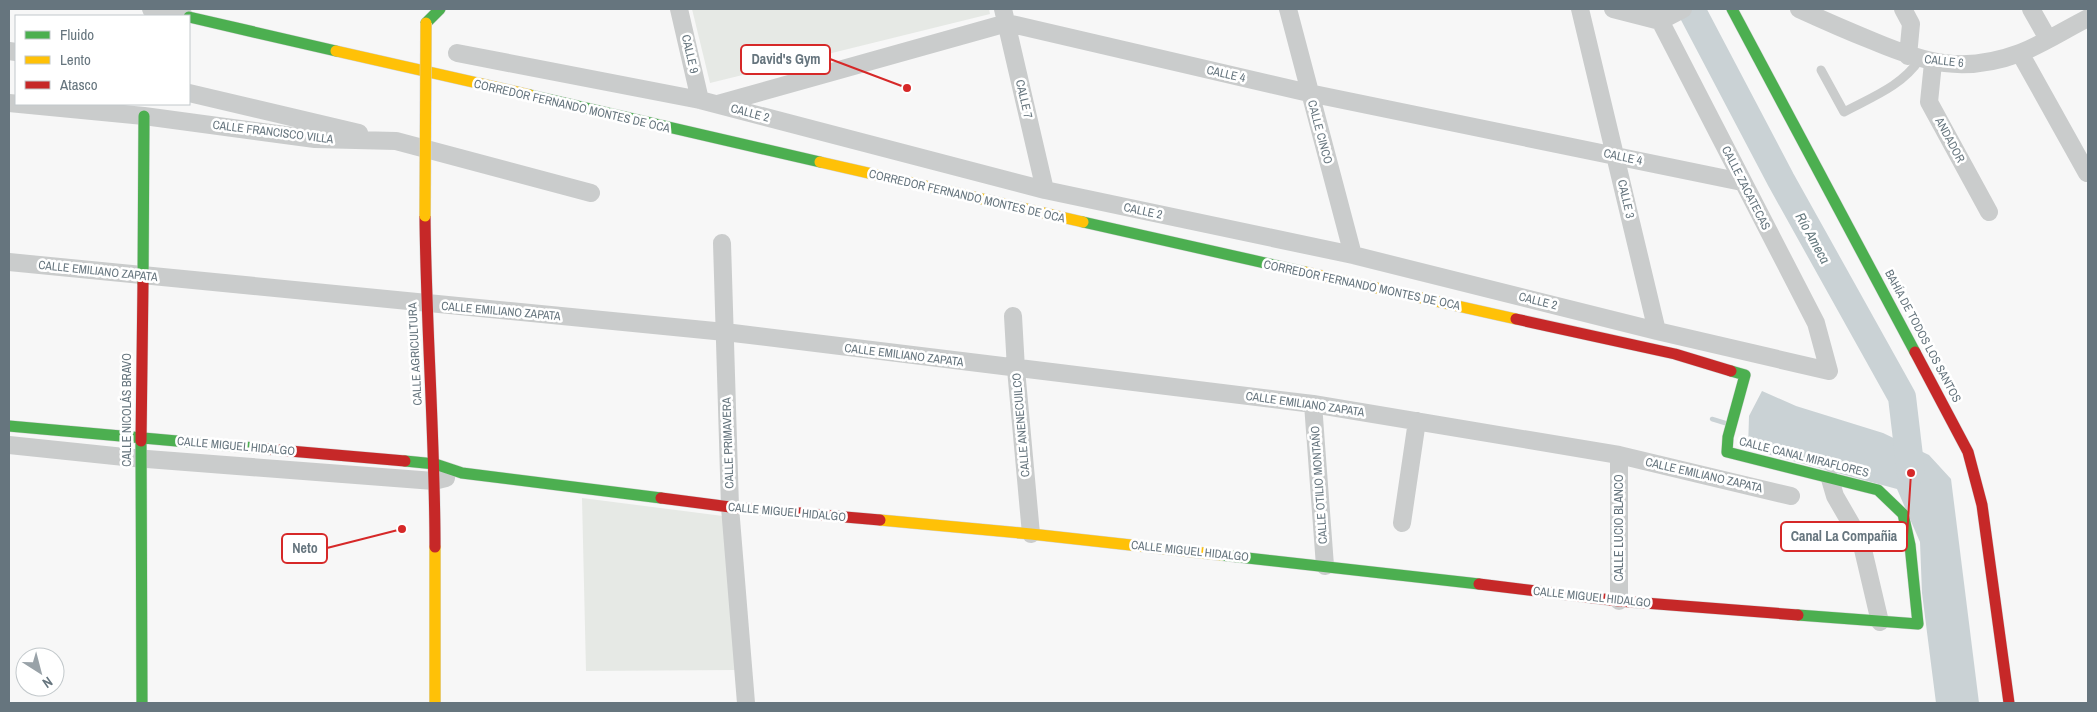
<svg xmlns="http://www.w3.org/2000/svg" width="2097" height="712" font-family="'Archivo Narrow',sans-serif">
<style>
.green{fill:#e6e9e5}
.water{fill:#cad2d5}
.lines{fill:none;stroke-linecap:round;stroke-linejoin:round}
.stream{stroke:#cad2d5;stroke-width:4.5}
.river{stroke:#cad2d5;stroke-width:28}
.fast-casing{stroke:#d3d4d5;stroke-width:12}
.slow-casing{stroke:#d3d4d5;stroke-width:12}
.jam-casing{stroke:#d3d4d5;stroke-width:12}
.lane{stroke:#cacccc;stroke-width:9}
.street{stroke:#cacccc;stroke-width:18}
.fast{stroke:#4caf50;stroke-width:11}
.slow{stroke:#ffc107;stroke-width:11}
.jam{stroke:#c62828;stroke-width:11}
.slow-bridge-casing{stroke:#d3d4d5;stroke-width:12;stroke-linecap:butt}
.slow-bridge{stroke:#ffc107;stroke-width:11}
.labels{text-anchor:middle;stroke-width:5;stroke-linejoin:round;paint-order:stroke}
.street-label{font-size:12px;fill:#66757e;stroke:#fff}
.water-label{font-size:14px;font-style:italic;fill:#667a7f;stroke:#fff}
.leader{fill:none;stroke:#d62828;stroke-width:2}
.callout-dot{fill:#d62828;stroke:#fff;stroke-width:2}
.callout{fill:#fff;stroke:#d62828;stroke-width:2}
.callout-label{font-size:14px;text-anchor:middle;font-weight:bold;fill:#66757e}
</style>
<rect width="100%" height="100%" fill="#f7f7f7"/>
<path class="green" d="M692,9H989L990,14L710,83Z
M582,498L723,516L735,670L586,671Z"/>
<path class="water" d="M1762,391L1796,406L1883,433L1929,455L1951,479L1979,703H1936L1922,593L1920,542L1897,489L1748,449L1749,416Z"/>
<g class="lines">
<path class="stream" d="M1712,419L1725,423"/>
<path class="river" d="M1691,9L1781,180L1902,397L1911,473"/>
<defs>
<path id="fast" d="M1732,9L1915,352
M189,17L336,51
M426,23L440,9
M530,95L820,162
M1083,222L1305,272
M143,283L144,116
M1731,371L1745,375L1728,437L1727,452L1878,490L1903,514L1910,545L1918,624L1798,615
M9,426L255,448
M141,441L142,703
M405,461L435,464L462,473L661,498
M1221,555L1479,584"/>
<path id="slow" d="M336,51L530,95
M820,162L1083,222
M1305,272L1516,319
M880,520L1031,534L1221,555
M435,547V703"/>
<path id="jam" d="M425,216C426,327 435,437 435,547
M1516,319L1675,354L1731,371
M1915,352L1968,452L1982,505L2009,703
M141,441L143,283
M255,448L405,461
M661,498L730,507L880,520
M1479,584L1619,601L1798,615"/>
</defs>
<use href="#fast" class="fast-casing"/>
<use href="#slow" class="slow-casing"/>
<use href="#jam" class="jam-casing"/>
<path class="lane" d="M1821,70L1844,112C1872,97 1902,86 1920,59"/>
<path class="street" d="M151,9L184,16
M679,9L700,100
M1003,9L1045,190
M1288,9L1353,255
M1580,9L1657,331
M1613,9L1660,21L1683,9
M1799,9C1823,20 1848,31 1873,41C1925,63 1964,74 2020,53C2043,44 2066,29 2088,18
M1903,9L1911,24L1908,56
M2031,9L2048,39
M9,51L16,52
M457,53L700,100L1045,190L1353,255L1657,331L1829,371L1816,323L1654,9
M2020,53L2087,173
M1933,63L1929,102L1989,212
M189,93L359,133
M9,103L144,116L315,139L396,141L591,193
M718,104L1007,23L1309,93L1742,182
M722,243L730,507L746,703
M9,262L725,332L1313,404L1619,455L1791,496
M1013,316L1016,369L1031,534
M1313,404L1325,566
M9,445L134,458L434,481L446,478
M1619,455V601
M1830,479L1835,496L1861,541L1880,622
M1402,523L1417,421"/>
<use href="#fast" class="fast"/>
<use href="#slow" class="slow"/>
<use href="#jam" class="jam"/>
<defs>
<path id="slow-bridge" d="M425,216L426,23"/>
</defs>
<use href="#slow-bridge" class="slow-bridge-casing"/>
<use href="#slow-bridge" class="slow-bridge"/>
</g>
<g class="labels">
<g class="street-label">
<text transform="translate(690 54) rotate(77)" y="4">CALLE 9</text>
<text transform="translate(1944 61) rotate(6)" y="4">CALLE 6</text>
<text transform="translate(1226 74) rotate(13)" y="4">CALLE 4</text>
<text transform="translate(1024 99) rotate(77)" y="4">CALLE 7</text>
<text transform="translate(572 106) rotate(13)" y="4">CORREDOR FERNANDO MONTES DE OCA</text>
<text transform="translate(750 113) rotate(15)" y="4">CALLE 2</text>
<text transform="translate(273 132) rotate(7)" y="4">CALLE FRANCISCO VILLA</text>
<text transform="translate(1320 132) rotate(75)" y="4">CALLE CINCO</text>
<text transform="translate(1950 140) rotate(62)" y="4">ANDADOR</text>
<text transform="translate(1623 157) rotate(12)" y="4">CALLE 4</text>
<text transform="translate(1746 188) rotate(63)" y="4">CALLE ZACATECAS</text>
<text transform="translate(967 196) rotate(13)" y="4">CORREDOR FERNANDO MONTES DE OCA</text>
<text transform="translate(1626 199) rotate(77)" y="4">CALLE 3</text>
<text transform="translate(1143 211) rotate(12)" y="4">CALLE 2</text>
<text transform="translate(98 271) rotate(6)" y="4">CALLE EMILIANO ZAPATA</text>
<text transform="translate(1362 285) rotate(12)" y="4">CORREDOR FERNANDO MONTES DE OCA</text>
<text transform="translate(1538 301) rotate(14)" y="4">CALLE 2</text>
<text transform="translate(501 311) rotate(5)" y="4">CALLE EMILIANO ZAPATA</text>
<text transform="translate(1923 336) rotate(62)" y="4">BAHÍA DE TODOS LOS SANTOS</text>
<text transform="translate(415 354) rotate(-93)" y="4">CALLE AGRICULTURA</text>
<text transform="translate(904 355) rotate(7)" y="4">CALLE EMILIANO ZAPATA</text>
<text transform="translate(1305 404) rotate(8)" y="4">CALLE EMILIANO ZAPATA</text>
<text transform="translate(127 410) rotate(-90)" y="4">CALLE NICOLÁS BRAVO</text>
<text transform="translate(1021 425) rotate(-95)" y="4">CALLE ANENECUILCO</text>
<text transform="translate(728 443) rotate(-92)" y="4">CALLE PRIMAVERA</text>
<text transform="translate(236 446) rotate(5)" y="4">CALLE MIGUEL HIDALGO</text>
<text transform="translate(1804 457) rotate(14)" y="4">CALLE CANAL MIRAFLORES</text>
<text transform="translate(1704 475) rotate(13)" y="4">CALLE EMILIANO ZAPATA</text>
<text transform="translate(1319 485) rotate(-94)" y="4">CALLE OTILIO MONTAÑO</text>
<text transform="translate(787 512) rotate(5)" y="4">CALLE MIGUEL HIDALGO</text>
<text transform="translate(1619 528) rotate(-90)" y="4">CALLE LUCIO BLANCO</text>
<text transform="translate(1190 551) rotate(6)" y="4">CALLE MIGUEL HIDALGO</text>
<text transform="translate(1592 597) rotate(6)" y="4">CALLE MIGUEL HIDALGO</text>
</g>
<g class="water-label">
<text transform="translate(1813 238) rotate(61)" y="5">Río Ameca</text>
</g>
</g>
<path class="leader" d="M907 88L830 59M1911 473L1907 536M402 529L327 548"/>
<g class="callout-dot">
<circle cx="907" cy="88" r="5"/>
<circle cx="1911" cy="473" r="5"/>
<circle cx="402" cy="529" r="5"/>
</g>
<g class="callout">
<rect x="741" y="45" width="89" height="29" rx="5"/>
<rect x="1781" y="522" width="126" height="29" rx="5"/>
<rect x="282" y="534" width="45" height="29" rx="5"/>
</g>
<g class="callout-label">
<text x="786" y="64">David's Gym</text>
<text x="1844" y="541">Canal La Compañia</text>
<text x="305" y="553">Neto</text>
</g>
<rect width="2097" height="712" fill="none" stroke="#66757e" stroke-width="20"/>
<rect x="15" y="15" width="175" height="90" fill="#ffffff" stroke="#c2c8cb"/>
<rect x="25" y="31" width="25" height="8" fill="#4caf50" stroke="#c2c8cb"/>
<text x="60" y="40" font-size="15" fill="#66757e">Fluido</text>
<rect x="25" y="56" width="25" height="8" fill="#ffc107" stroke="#c2c8cb"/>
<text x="60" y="65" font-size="15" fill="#66757e">Lento</text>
<rect x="25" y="81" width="25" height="8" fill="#c62828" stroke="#c2c8cb"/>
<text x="60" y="90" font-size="15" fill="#66757e">Atasco</text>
<g transform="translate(40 672) rotate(144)"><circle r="24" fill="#ffffff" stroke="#c2c8cb"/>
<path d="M0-4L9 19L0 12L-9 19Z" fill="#99a2a8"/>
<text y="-8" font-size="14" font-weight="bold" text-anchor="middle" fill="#66757e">N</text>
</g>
</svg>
